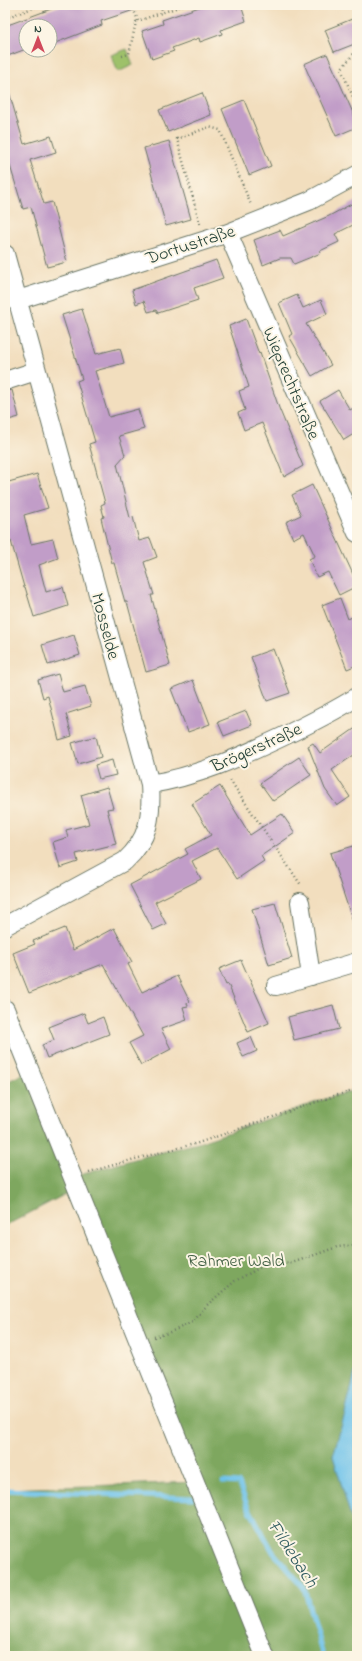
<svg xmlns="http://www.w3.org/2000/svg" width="362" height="1661" font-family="'Indie Flower',sans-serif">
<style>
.green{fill:#9ec16b;stroke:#5e7f50}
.forest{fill:#7ea75f;stroke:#4e724a}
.water{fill:#6ec3eb;stroke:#468090}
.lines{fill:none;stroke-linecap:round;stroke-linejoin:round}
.stream{stroke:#6ec3eb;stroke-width:5}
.building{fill:#c19dc8}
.minor-casing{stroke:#697564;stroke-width:20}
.path{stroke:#697564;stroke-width:2.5;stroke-dasharray:1 3;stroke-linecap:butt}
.minor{stroke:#fff;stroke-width:18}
.labels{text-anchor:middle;stroke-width:4;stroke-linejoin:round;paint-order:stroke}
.street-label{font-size:18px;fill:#1f3d34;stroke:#fcf5e5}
.park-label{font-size:18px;fill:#3f5e42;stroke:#fcf5e5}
.water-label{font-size:19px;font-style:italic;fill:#335e62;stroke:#fcf5e5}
</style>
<rect width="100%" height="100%" fill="#fcf5e5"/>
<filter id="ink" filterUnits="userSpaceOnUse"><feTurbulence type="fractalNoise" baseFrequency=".025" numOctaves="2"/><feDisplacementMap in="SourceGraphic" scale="8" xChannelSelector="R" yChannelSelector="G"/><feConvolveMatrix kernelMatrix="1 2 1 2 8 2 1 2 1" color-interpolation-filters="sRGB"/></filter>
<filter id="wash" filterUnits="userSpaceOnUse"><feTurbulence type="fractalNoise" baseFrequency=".012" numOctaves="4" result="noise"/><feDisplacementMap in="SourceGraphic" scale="16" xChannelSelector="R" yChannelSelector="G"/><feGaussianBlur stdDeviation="0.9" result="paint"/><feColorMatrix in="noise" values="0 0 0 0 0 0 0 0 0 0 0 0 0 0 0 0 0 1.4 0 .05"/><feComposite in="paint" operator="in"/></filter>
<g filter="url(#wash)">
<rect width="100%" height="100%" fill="#f2debe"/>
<path class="green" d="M127,49L133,65L118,72L111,55Z"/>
<path class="forest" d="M30,1070L73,1177L135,1159L198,1143L334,1096L357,1090V1364L346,1410L333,1456L357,1538V1656H5V1489L195,1482L77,1188L5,1226V1083Z"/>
<path class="water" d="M357,1364V1538L333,1456L346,1410Z"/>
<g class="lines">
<path class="stream" d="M223,1482L239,1483L247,1505L273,1552L304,1588L323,1656
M5,1490L193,1498"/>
</g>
<g id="blocks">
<path class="building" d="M62,5H142L143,7L101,21L102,25L50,45V26H26V49L5,57V26Z
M205,5H241L246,21L221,30L222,34L200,42L199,38L172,48L174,51L152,59L142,31L163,24L162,20Z
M357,17V43L334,52L325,30Z
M327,54L357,122V127L336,136L304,64Z
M9,92L24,144L51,136L56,152L30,160L44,204L52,202L67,262L47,267L31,207L23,209L5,149V93Z
M202,93L211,115L168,132L159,110Z
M244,100L271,166L249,175L222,109Z
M169,141L191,219L166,226L144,148Z
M357,201V223L335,234L339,242L320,251L321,253L294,264L291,258H280L263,265L254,240L280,230L283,236L329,216Z
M216,260L223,278L194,288L198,300L158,313L156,310L148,312L144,301L136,304L132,290Z
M297,295L303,308L321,300L327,314L306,324L331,365L312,376L289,336L292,334L279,303Z
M82,309L96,354L120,348L124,363L95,371L109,417L138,409L144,429L119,436L125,455L117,464L130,518L133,517L139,541L150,538L157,557L144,562L154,595H151L170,665L146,672L127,602H125L114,563H112L101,518L104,517L101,505L105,503L89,444L95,442L77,381L82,379L62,315Z
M246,319L259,354L260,353L279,408L303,466L284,477L262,423L244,430L238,413L245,410L239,391L249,387L229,326Z
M12,390L19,417L5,421V391Z
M338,390L350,410L357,406V432L344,440L320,401Z
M37,474L48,508L24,515L31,544L53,539L58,558L39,565L46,592L63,587L68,606L34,617L25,587H24L11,541H9L5,526V483Z
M312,485L357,583V586L339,595L328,572L317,577L309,559L315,556L304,533L293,539L286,522L301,515L292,495Z
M340,598L348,619L352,617L357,629V665L347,669L322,605Z
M74,635L80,655L48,665L42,645Z
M273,649L290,693L267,701L251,657Z
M58,674L63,692L85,686L91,706L66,714L72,736L59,740L48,696L43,698L38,680Z
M193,680L210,724L188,732L171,689Z
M246,711L252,725L224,736L218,722Z
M357,727V753L332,770L350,797L337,806L325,789L308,746L313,743L320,753Z
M96,736L101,757L78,764L72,743Z
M299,757L311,775L273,801L260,783Z
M112,760L116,775L99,779L95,765Z
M220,786L250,835L282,814L295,833L261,856L264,861L237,879L217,848L192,861L201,879L155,902L166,924L153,930L130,885L188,854L185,849L211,835L192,804Z
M107,787L113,808L107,809L116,844L76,854L78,862L60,868L53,842L68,837L66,830L89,824L81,795Z
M357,845V924L354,925L330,853Z
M275,903L292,958L269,965L252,909Z
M65,928L73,950L114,928L132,962L128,964L142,992L177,976L190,1002L187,1003L188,1006L183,1007L187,1020L161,1029L171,1049L141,1065L129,1043L143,1036L103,964L29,993L13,953L35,944L33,941Z
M241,960L269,1023L248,1032L228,984L226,985L219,969Z
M333,1005L339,1029L294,1040L288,1017Z
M84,1013L88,1023L103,1017L109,1034L47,1058L42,1045L54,1040L49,1027Z
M251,1037L257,1051L243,1057L237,1043Z"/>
</g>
</g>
<g filter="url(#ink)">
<use href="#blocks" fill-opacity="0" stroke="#697564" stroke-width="1"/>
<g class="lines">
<defs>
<path id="minor" d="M228,233L357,533
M5,254L150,784C152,816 149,839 125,861L5,926
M18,300L228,233L309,201L357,175
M5,381L36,371
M150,784C196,777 240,757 282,737C307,725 333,712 357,697
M300,902L311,976
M276,986L357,962
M5,1009L265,1656"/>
</defs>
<use href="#minor" class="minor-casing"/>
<path class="path" d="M132,5L138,21L184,5
M160,5L163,12
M5,18L41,5
M356,51L341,69L357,106
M122,56L129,54L136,22L138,21
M200,224L177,139L209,127L220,130L251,205
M230,780L301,885
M89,1172L135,1159L198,1143L334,1096L357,1090
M154,1337L168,1333L193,1322L207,1305L235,1281L261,1267L292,1263L337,1247L357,1245"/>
<use href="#minor" class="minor"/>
</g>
</g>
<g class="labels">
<g class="street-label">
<text transform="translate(190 244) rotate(-18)" y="6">Dortustraße</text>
<text transform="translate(292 383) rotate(67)" y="6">Wieprechtstraße</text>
<text transform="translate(106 626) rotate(75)" y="6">Mosselde</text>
<text transform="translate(256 747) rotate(-24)" y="6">Brögerstraße</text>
</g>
<g class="park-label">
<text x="236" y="1266">Rahmer Wald</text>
</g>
<g class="water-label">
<text transform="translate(294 1553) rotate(57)" y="7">Fildebach</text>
</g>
</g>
<rect width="362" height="1661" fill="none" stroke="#fcf5e5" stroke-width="20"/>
<g transform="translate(38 38)"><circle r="19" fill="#fcf5e5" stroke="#a4ab9e"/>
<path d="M0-3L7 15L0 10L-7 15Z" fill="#d1495b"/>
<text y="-6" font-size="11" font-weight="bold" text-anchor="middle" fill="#1f3d34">N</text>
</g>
</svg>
